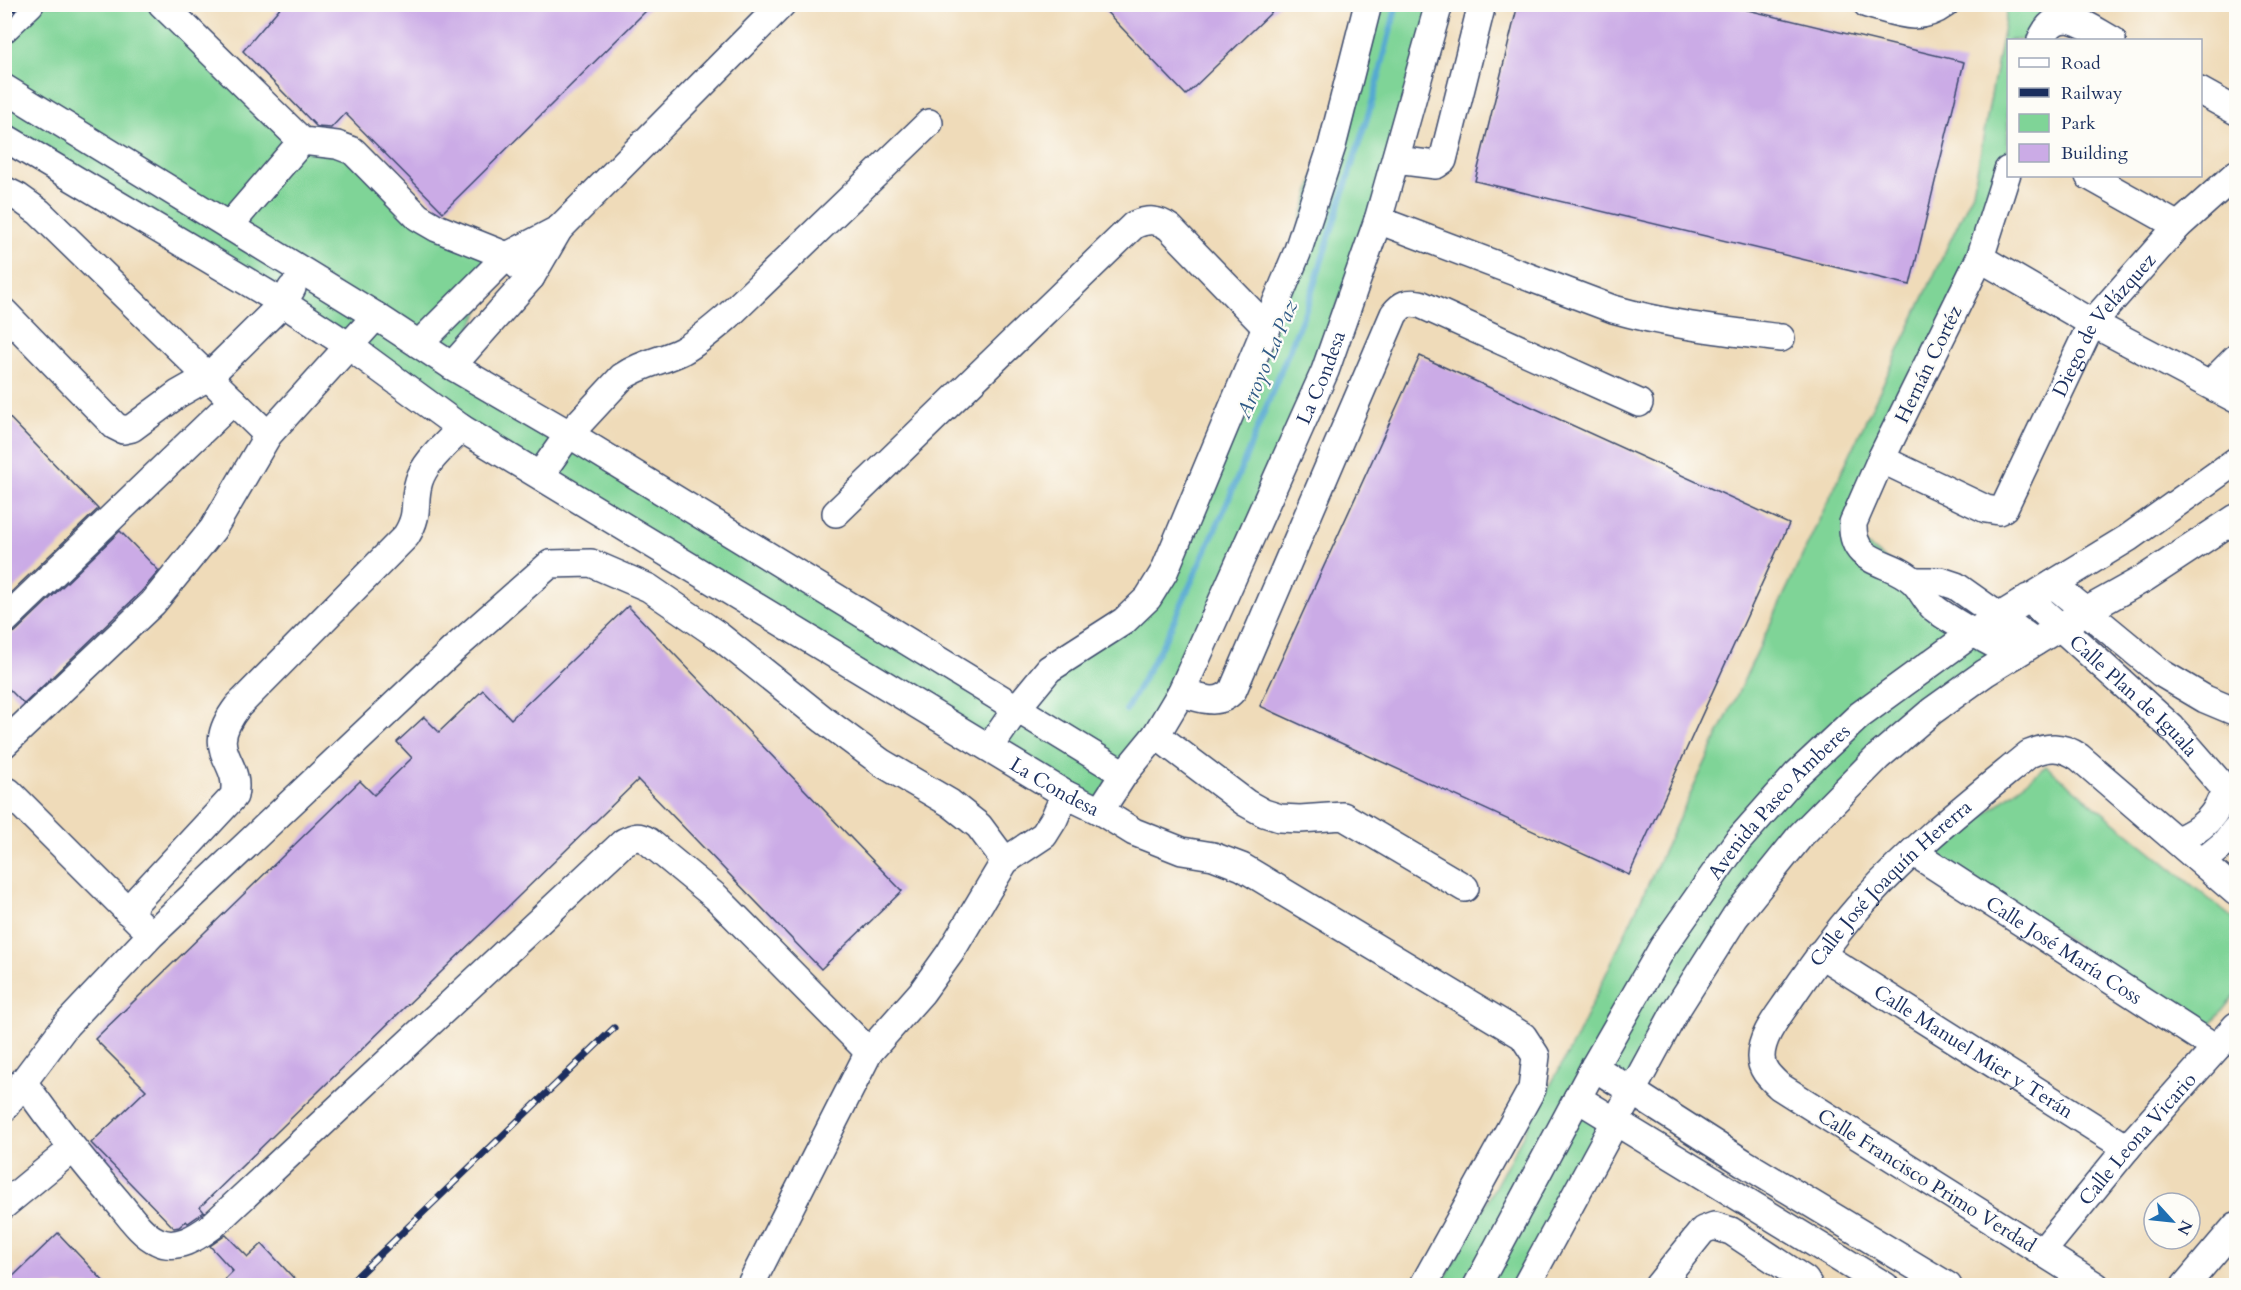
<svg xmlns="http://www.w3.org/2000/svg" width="2241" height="1290" font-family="Cardo,serif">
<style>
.green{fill:#7fd497;stroke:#4d827a;stroke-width:1.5}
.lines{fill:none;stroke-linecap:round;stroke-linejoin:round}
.stream{stroke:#55a9d1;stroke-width:6}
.building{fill:#cbabe6}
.minor-casing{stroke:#3b496c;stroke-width:30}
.minor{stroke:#fff;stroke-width:27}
.rail-casing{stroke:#1b2f5e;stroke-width:7}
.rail{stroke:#fdfcf7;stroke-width:4.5;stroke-dasharray:14;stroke-linecap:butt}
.labels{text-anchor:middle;stroke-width:4.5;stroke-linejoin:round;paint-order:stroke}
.street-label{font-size:20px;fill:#1b2f5e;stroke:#fdfcf7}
.water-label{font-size:21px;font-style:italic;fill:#2f5a86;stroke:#fdfcf7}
</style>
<rect width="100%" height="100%" fill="#fdfcf7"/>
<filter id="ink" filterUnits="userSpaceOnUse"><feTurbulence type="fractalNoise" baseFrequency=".0167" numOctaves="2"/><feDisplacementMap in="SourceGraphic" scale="12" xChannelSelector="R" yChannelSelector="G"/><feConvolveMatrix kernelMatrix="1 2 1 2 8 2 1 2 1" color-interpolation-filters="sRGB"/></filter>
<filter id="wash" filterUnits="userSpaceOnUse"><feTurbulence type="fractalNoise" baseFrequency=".008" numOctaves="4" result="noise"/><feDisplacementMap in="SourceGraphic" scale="24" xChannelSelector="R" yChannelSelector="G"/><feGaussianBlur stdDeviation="1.35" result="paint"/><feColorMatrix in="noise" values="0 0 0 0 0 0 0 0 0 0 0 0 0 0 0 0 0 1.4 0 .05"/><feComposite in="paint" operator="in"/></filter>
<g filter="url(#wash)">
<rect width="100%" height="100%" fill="#efdbb9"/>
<path class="green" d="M30,5H162L302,141L337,145L418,217L507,256L452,365L1017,708L1148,598L1267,328L1368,5H1439L1396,160L1181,693L1100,811L5,137V29Z
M2008,5H2055L2056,21L2041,40H2008V170L1852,534L2014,655L1798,838L1632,1090L1594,1067L1577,1098L1615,1121L1526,1285L1441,1286L1575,1040L1973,192Z
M2046,766L2236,921V994L2208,1028L1935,855Z"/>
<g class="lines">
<path class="stream" d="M1126,710L1168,634L1228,501L1308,304L1375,93L1397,4"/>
</g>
<g id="blocks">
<path class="building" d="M283,4H653L443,212L345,113L331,128L317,127L243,51Z
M1099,4H1280L1186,95Z
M1518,4H1723L1964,62L1910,285L1475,181Z
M1420,356L1789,524L1629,875L1260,706Z
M4,412L98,509L4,599Z
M120,531L159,571L141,592L24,704L4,684V636L15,632Z
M628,606L902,891L821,969L638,780L200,1207L204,1212L188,1223L186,1221L179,1227L174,1228L91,1143L146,1090L95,1039L360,781L374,795L412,758L397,742L424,717L439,732L483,690L511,719Z
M58,1233L108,1286H4V1285Z
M226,1235L248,1257L262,1244L301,1286H218L233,1271L210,1246Z"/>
</g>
</g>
<g filter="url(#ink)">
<use href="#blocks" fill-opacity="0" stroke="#3b496c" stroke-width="1.5"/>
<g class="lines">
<defs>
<g id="minor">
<path d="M162,4L302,141L337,145L353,151L418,217L437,228L507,256L531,277"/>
<path d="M1867,4C1897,12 1918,24 1945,4"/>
<path d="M4,29L30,4"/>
<path d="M2041,40C2058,1 2086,26 2112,40"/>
<path d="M4,88L376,316L452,366L569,434L1124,774"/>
<path d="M2200,91L2236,111"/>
<path id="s1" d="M4,137L283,303L349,346L461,428L1065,794L1100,811L1124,774L1156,735L1181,693L1325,371L1378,220L1439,4"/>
<path d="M1396,160L1436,165L1443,160L1482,4"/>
<path d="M2008,170L1980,258L1881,459L1853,523C1851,567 1892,559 1914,582C1922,590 1926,601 1934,608C1954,624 1991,642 2014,655"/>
<path d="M2089,176L2178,226"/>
<path d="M4,190L18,197L39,212L268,435L213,529L153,603L4,744"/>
<path d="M1378,220L1613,309C1669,325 1724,331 1781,338"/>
<path d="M229,226L302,141"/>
<path d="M1980,258L2092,323L2236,399"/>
<path d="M4,312L115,426L123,430L132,428L178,394L208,377L283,303L292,288"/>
<path d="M419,344L507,256L559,229"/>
<path d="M452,366L531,277L559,229L782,4"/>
<path d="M2210,384L2236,358"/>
<path d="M268,435L376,316"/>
<path id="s2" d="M1881,459L1986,509L1999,511L2004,508L2092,323L2178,226L2236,174"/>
<path d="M540,475L569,434L622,377C640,364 662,361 682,351C698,342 713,329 727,317L929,123"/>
<path d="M836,513L1134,225C1148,219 1158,219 1170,228L1267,328"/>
<path d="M1914,581H1941L1956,586L2035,642"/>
<path d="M2053,584L2161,673L2205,699L2236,712"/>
<path id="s3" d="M2028,598L2172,728L2225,789L2236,792"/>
<path d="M4,621L233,401"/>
<path d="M1181,693C1200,698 1219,707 1233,690L1394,314C1402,304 1407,302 1420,304L1639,403"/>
<path d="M1156,735L1246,803L1264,813L1280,818L1300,819L1343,816L1465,888"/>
<path d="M990,747L1017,708L1049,669L1124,621L1148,598L1164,572L1297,253L1332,146L1368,4"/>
<path d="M9,792L140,923"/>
<path d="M1100,811L1134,832L1182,851L1213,856L1242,867L1523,1036L1536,1056L1532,1089L1423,1286"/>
<path d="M2177,840C2202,830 2217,816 2225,789"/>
<path id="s4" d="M1913,852L2216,1048"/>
<path d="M2202,862L2224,844L2236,829"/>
<path d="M127,911L234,796C242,758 201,754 238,706L406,536C421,512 412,503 419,481C425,461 447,444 461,428"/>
<path id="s5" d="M1820,954L2127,1148"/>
<path d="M869,1052L716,897L648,841C638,835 634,837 624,842L212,1226C197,1237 176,1251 157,1241C141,1234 129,1215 118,1202C84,1163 53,1124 23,1082L66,1025L151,935L455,648L550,564L591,563L649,588L719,636L824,720L882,763L950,803L979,826L1005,861"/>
<path d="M1594,1067L1744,1163L1948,1286"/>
<path d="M1577,1098L1885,1286"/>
<path d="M4,1108L23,1082"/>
<path d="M4,1205L72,1149"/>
<path id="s6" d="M2042,1252L2127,1148L2236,1026"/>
<path d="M750,1286L869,1052L922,992L950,953L1005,861L1044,835L1054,819L1065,794"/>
<path id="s7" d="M1477,1286L1594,1067L1663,947L1736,843L1797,774L1860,715L1974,632L2128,538L2236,461"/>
<path d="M1526,1286L1676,1010L1735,917L1801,835L1878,757L1932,711L1985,673L2086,611L2145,578L2236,518"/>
<path d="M1658,1286L1703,1230L1714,1226L1731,1231L1805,1280L1809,1286"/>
<path id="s8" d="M2096,1286L1779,1086C1771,1078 1761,1070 1761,1057C1761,1035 1780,1014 1791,997C1814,963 1838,929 1866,899C1915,845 1973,800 2029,754C2048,746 2061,745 2079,757L2236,892"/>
<path d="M2185,1286L2236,1226"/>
</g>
</defs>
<use href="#minor" class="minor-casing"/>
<use href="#minor" class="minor"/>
<defs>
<path id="rail" d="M4,22L17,4
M347,1286L614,1028"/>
</defs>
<use href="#rail" class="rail-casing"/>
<use href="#rail" class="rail"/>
</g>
</g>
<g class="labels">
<g class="street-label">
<text dy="7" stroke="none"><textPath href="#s2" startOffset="345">Diego de Velázquez</textPath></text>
<text transform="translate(1928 364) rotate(-64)" y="7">Hernán Cortéz</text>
<text dy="7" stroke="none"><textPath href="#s1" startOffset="1776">La Condesa</textPath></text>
<text dy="7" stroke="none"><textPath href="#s3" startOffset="144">Calle Plan de Iguala</textPath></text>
<text dy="7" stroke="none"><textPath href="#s1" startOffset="1236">La Condesa</textPath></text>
<text dy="7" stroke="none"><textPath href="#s7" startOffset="573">Avenida Paseo Amberes</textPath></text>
<text dy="7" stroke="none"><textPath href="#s8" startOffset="630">Calle José Joaquín Hererra</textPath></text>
<text dy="7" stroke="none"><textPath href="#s4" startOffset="180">Calle José María Coss</textPath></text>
<text dy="7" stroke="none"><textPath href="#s5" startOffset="182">Calle Manuel Mier y Terán</textPath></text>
<text dy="7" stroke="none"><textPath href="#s6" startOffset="148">Calle Leona Vicario</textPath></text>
<text transform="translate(1927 1180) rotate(32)" y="7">Calle Francisco Primo Verdad</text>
</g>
<g class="water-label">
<text transform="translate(1267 359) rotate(-67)" y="7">Arroyo La Paz</text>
</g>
</g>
<rect width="2241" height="1290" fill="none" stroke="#fdfcf7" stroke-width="24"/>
<rect x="2007" y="39" width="195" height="138" fill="#fdfcf7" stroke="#a3aaba" stroke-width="1.5"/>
<rect x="2019" y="58" width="30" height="9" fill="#ffffff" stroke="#a3aaba" stroke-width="1.5"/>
<text x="2061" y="69" font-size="18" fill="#1b2f5e">Road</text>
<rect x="2019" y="88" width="30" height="9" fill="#1b2f5e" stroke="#a3aaba" stroke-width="1.5"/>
<text x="2061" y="99" font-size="18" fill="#1b2f5e">Railway</text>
<rect x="2019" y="114" width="30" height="18" fill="#7fd497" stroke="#a3aaba" stroke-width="1.5"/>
<text x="2061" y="129" font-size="18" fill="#1b2f5e">Park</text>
<rect x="2019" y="144" width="30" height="18" fill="#cbabe6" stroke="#a3aaba" stroke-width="1.5"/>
<text x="2061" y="159" font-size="18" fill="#1b2f5e">Building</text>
<g transform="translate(2172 1221) rotate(117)"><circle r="28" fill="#fdfcf7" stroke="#a3aaba" stroke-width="1.5"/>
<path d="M0-4.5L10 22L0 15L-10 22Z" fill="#1f6fb2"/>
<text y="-9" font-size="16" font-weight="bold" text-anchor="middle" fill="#1b2f5e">N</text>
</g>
</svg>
